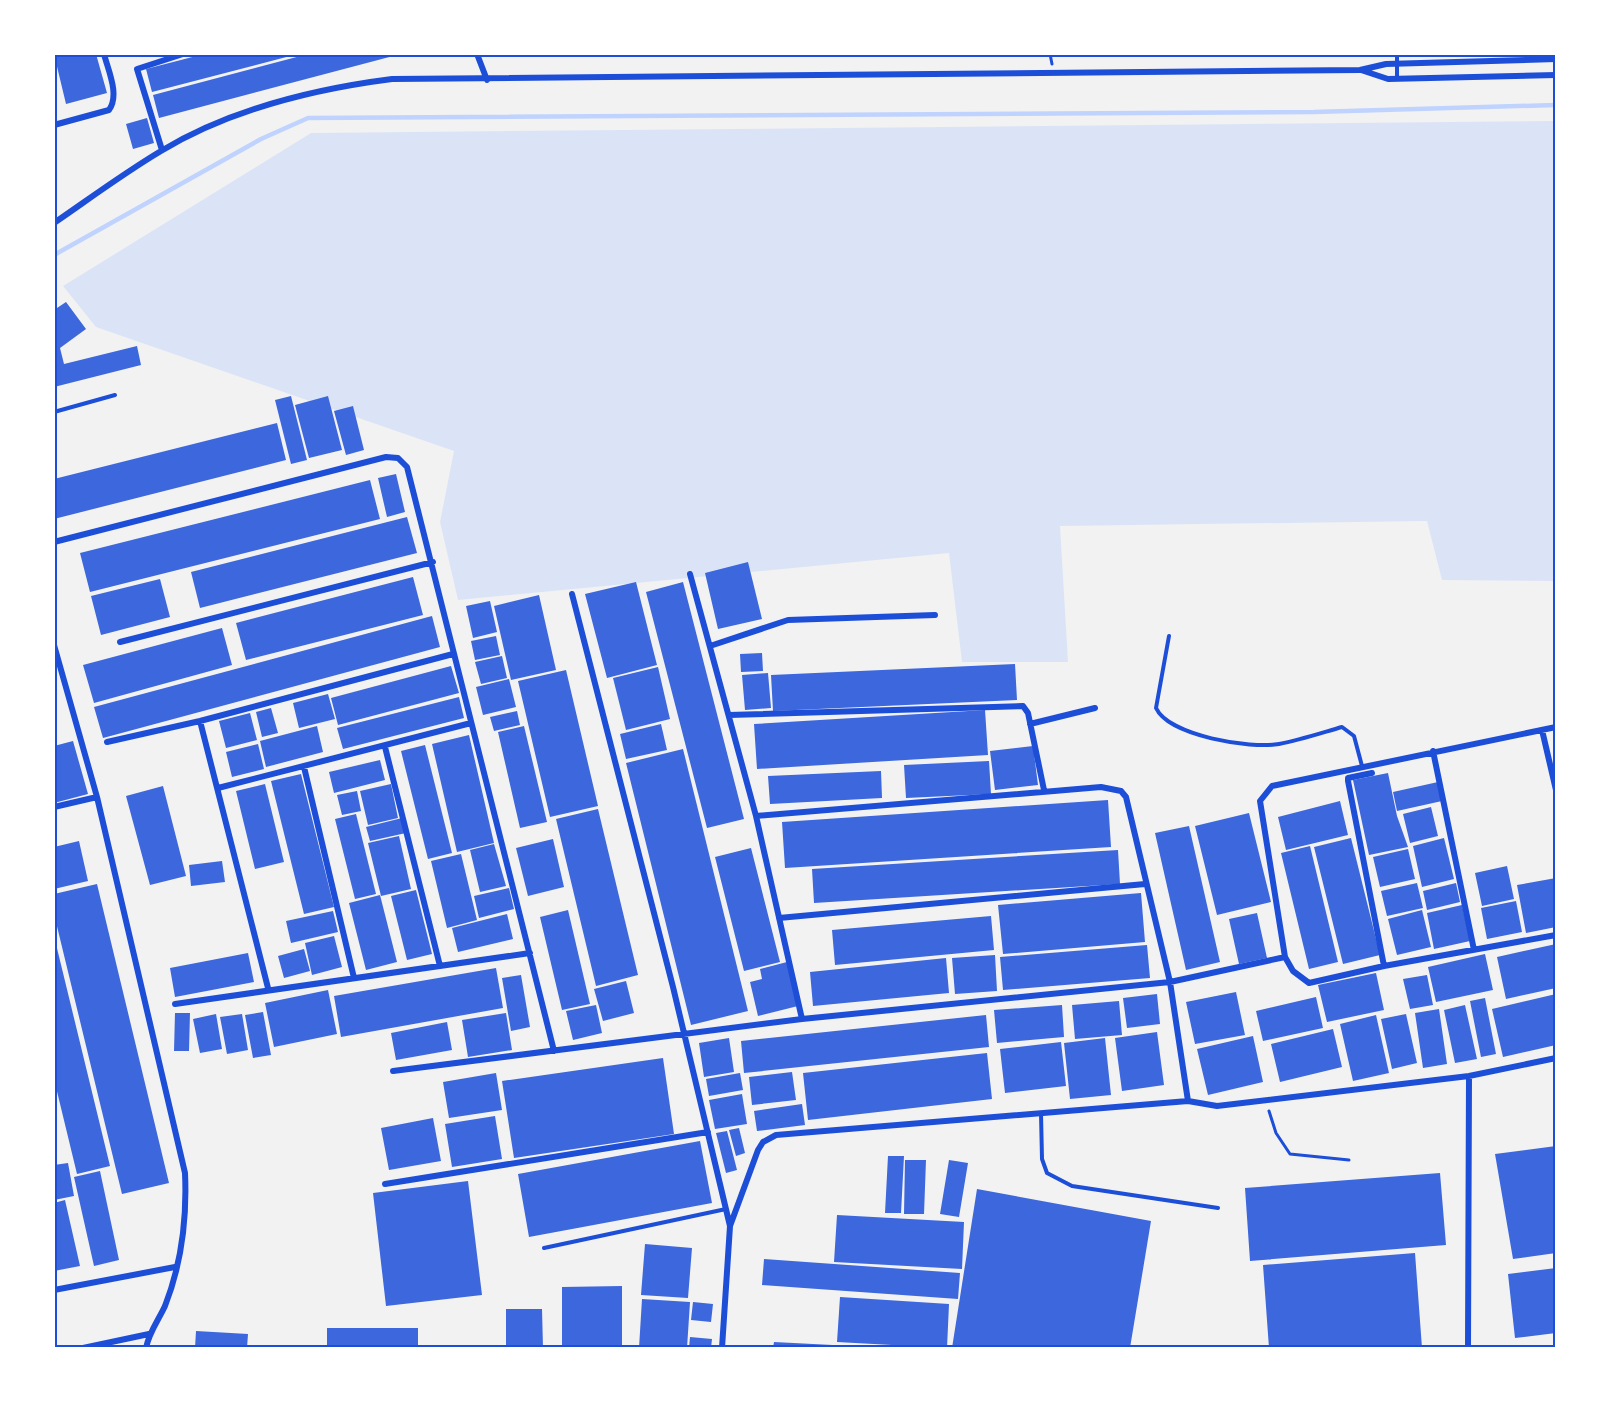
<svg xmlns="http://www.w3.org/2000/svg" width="1610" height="1402" font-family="Roboto,sans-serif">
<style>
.green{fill:#dbe4f7}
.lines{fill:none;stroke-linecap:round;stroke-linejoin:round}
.stream{stroke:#bfd3fe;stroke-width:4.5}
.building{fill:#3d67dc}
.path{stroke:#1d4ed8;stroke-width:3}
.service{stroke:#1d4ed8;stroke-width:4}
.minor{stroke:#1d4ed8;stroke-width:6}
.neatline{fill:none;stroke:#1d4ed8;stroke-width:2}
</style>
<rect width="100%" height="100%" fill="#f2f2f2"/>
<path class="green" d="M1556,121V581L1442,580L1427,521L1060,526L1068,662H962L949,553L458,600L440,522L454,451L96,327L63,286L311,133Z"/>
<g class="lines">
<path class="stream" d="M54,255L261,139L308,118L1314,112L1556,105"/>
</g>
<path class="building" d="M54,54H96L107,93L66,104Z
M204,54H294V55L152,92L146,69Z
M308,54L397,55L159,118L153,95Z
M147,118L154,143L133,149L126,124Z
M66,302L86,329L60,348L64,364L137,346L141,365L54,387V310Z
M291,396L307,460L291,464L275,400Z
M328,396L342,450L309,458L295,405Z
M353,406L364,450L346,455L334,411Z
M277,423L286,460L54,519V479Z
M396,474L405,512L387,517L378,478Z
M370,480L380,519L90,592L80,553Z
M407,517L417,553L200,608L191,572Z
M748,562L762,619L718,629L705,573Z
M413,577L423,615L246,660L236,623Z
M160,579L170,617L101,635L91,596Z
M636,582L657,665L607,678L585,594Z
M683,582L744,819L707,828L646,592Z
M539,595L556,670L511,680L494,606Z
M490,601L497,632L473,638L466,606Z
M432,616L440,647L103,738L94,707Z
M222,628L232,665L94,703L83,665Z
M496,636L500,655L475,660L471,641Z
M762,653L763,671L741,672L740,654Z
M502,656L507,678L481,684L475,662Z
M1015,664L1017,700L773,711L771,675Z
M451,666L459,693L338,725L331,698Z
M658,667L670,719L626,730L613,678Z
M566,670L598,806L550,817L518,681Z
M768,673L771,708L745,710L742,675Z
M509,679L516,707L483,715L476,687Z
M328,694L335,719L299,728L293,703Z
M459,697L464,718L343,749L337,728Z
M271,708L278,733L262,737L256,712Z
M985,710L988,755L757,769L754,724Z
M517,711L520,725L494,731L490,717Z
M250,713L257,740L226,748L219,721Z
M661,724L667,750L626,759L620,734Z
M317,726L323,752L266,767L260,741Z
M524,726L547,822L520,828L498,732Z
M469,735L494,843L457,852L432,744Z
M73,741L88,794L54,803V746Z
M258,744L264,769L232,777L226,752Z
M425,745L452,853L428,859L401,751Z
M1033,746L1038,785L995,790L990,751Z
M683,749L748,1011L691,1025L626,763Z
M380,760L385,780L334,793L329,772Z
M989,761L991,794L906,798L904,765Z
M881,771L882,798L770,804L768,776Z
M1388,773L1397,816L1408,847L1369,855L1353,780Z
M301,774L334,907L304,914L271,781Z
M1438,782L1442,801L1397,811L1393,792Z
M265,784L284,862L255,869L236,791Z
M391,784L398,818L368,825L360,791Z
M163,786L186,876L150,885L126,796Z
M357,791L361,811L342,815L337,795Z
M1108,800L1111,847L785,868L782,822Z
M1340,801L1348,835L1286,850L1278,817Z
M1431,807L1438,836L1410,843L1403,814Z
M598,809L638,975L596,986L556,819Z
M1249,813L1271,902L1217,915L1195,826Z
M356,814L376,894L355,899L335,819Z
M402,818L406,833L370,841L366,827Z
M1189,826L1220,962L1186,970L1155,833Z
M399,836L411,889L381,896L368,843Z
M1351,838L1380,955L1343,964L1314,847Z
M1444,838L1454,879L1422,887L1413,846Z
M553,839L564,887L528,896L516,848Z
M79,841L88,881L54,889V847Z
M494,844L506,886L480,892L470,850Z
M1310,846L1338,962L1309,969L1281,853Z
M751,848L780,962L744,971L715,857Z
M1408,849L1415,879L1380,887L1373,857Z
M1118,850L1120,884L814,903L812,869Z
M461,854L477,920L447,928L431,861Z
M222,861L225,882L191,886L189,865Z
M1507,866L1514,899L1482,906L1475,873Z
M1556,878V927L1526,933L1517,885Z
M1417,883L1423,908L1387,916L1381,891Z
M1456,883L1460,902L1427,910L1423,891Z
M97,884L169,1183L122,1194L54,914V894Z
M509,888L514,909L479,918L474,896Z
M416,890L432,954L407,960L391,896Z
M1141,893L1145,942L1003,954L998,905Z
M380,895L397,962L366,970L349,903Z
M1516,901L1522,932L1487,939L1481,908Z
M1462,905L1470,941L1434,949L1427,913Z
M568,910L590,1004L562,1010L540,917Z
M1422,910L1431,947L1397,955L1388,919Z
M333,911L338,932L291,943L286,921Z
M1257,913L1267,958L1239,964L1229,919Z
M507,914L513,939L458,952L452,928Z
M991,916L994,950L835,965L832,930Z
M334,936L342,967L312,975L305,943Z
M55,940L110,1166L77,1174L54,1079Z
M1556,944V988L1506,999L1497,957Z
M1147,945L1150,978L1003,990L1000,957Z
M304,949L310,971L284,978L278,956Z
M248,953L254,982L175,997L170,968Z
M1485,954L1493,990L1436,1002L1428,967Z
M995,955L997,991L955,994L952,958Z
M946,958L949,993L813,1006L810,972Z
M787,962L798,1006L758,1016L750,982L762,979L760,969Z
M496,968L503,1008L341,1037L334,996Z
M1376,973L1384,1010L1327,1022L1318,985Z
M521,975L530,1027L511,1031L502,978Z
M1427,975L1433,1005L1410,1009L1403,979Z
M626,981L634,1013L603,1021L594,989Z
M328,990L337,1034L274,1047L265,1003Z
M1236,992L1245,1035L1195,1044L1186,1002Z
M1157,994L1160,1024L1127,1028L1123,998Z
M1556,994V1045L1503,1057L1492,1009Z
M1316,997L1323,1028L1263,1041L1256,1011Z
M1485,998L1496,1054L1481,1057L1470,1001Z
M1119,1001L1122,1035L1075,1039L1072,1005Z
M596,1005L602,1033L573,1040L566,1011Z
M1062,1005L1064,1037L997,1043L994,1010Z
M1465,1005L1477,1059L1455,1063L1444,1010Z
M1439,1009L1447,1064L1423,1068L1415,1013Z
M263,1012L271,1055L253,1058L245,1015Z
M175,1013H190L189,1051H174Z
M506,1013L512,1050L468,1057L462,1020Z
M216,1014L222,1049L200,1053L193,1019Z
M242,1014L248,1050L227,1054L220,1017Z
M1406,1014L1417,1063L1392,1069L1381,1019Z
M986,1015L989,1047L744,1073L741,1041Z
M1376,1015L1389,1073L1353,1081L1340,1024Z
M447,1022L452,1050L396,1060L391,1033Z
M1333,1029L1342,1067L1280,1082L1271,1044Z
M1157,1032L1164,1085L1122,1091L1115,1038Z
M1253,1036L1263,1082L1208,1095L1197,1049Z
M729,1038L734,1072L704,1077L699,1043Z
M1105,1038L1111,1095L1070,1099L1064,1043Z
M1061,1042L1066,1086L1005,1093L1000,1049Z
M987,1053L992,1099L808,1120L803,1073Z
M663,1058L674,1134L514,1158L502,1081Z
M792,1072L796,1100L752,1105L749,1077Z
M496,1073L502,1110L449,1118L443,1082Z
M740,1073L743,1090L709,1096L706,1079Z
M742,1094L747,1124L715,1129L709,1100Z
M802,1104L805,1125L757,1131L754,1111Z
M495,1116L502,1159L452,1167L445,1124Z
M433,1118L441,1161L389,1170L381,1128Z
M739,1128L745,1153L736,1156L729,1130Z
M727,1131L737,1170L726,1173L716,1133Z
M700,1141L712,1203L529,1237L518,1174Z
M1556,1146V1253L1513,1259L1495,1154Z
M888,1156H904L901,1213H885Z
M905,1160H926L924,1214H904Z
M949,1160L968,1163L959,1217L940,1214Z
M68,1163L74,1196L54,1200V1165Z
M100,1171L119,1260L94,1266L74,1177Z
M1440,1173L1446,1245L1250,1261L1245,1188Z
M468,1181L482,1295L386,1306L373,1193Z
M977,1189L1151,1221L1130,1348H952Z
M65,1200L80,1266L54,1271V1203Z
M837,1215L964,1222L962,1269L834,1262Z
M645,1244L692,1248L688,1298L641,1295Z
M1415,1253L1422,1348H1269L1263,1265Z
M764,1259L960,1273L958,1299L762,1285Z
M1556,1268V1333L1515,1338L1508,1274Z
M622,1286V1348H562V1287Z
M840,1297L949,1304L947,1348L837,1342Z
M642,1299L690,1302L687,1348H639Z
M693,1302L713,1304L711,1322L691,1320Z
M506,1309H542L543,1348H506Z
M327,1328H418V1348H327Z
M196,1331L248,1334L247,1348H195Z
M690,1337L712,1339L711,1348H689Z
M774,1342L852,1346V1348H773Z"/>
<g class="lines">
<path class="path" d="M1050,54L1052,64
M1269,1111L1276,1133L1290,1154L1349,1160"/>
<path class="service" d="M1397,54V79
M54,284H55
M54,412L115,395
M1169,636L1156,708C1169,736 1250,749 1279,744C1300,740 1321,733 1342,727L1354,736L1362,766
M1041,1114L1042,1159L1047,1173L1072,1186L1218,1208
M544,1248L726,1209"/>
<path class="minor" d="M477,54L487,80
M1361,70L1388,79L1556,75
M54,125L109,110C120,95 108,70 104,54
M162,150L137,69L183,54
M54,223C89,199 124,173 161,151C229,110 314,89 392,79L1360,70L1386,64L1556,59
M54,542L386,457L398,458L407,467L554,1051
M690,574L756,816L802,1019
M572,594L673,987L730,1226L722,1348
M120,642L433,562
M54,645L97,797L185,1173C187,1217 181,1265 165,1306C158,1321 149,1332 146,1348
M710,646L788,620L935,615
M729,715L1023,706L1028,713L1044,790
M200,721L268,988
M1030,724L1095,708
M1556,727L1272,786L1260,801L1285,957L1293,971L1309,983L1384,966L1556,935
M1542,730L1556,790
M107,742L200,721L453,654
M385,747L440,966
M1433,751L1474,950
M304,767L354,978
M1372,773L1348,778V781L1384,966
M218,788L471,723
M54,807L97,797
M756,816L1101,787L1121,791L1126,797L1170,982L1188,1101
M779,918L1145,884
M175,1004L530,953
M393,1071L802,1019L1170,982L1285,957
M385,1184L708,1132
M730,1226L758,1150L763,1142L776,1135L1188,1101L1217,1106L1469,1076L1556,1058
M54,1290L175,1267
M83,1348L149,1334
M1468,1348L1469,1076"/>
</g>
<rect width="1610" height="1402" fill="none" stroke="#ffffff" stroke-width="111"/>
<rect x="56" y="56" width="1498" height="1290" class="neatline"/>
</svg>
